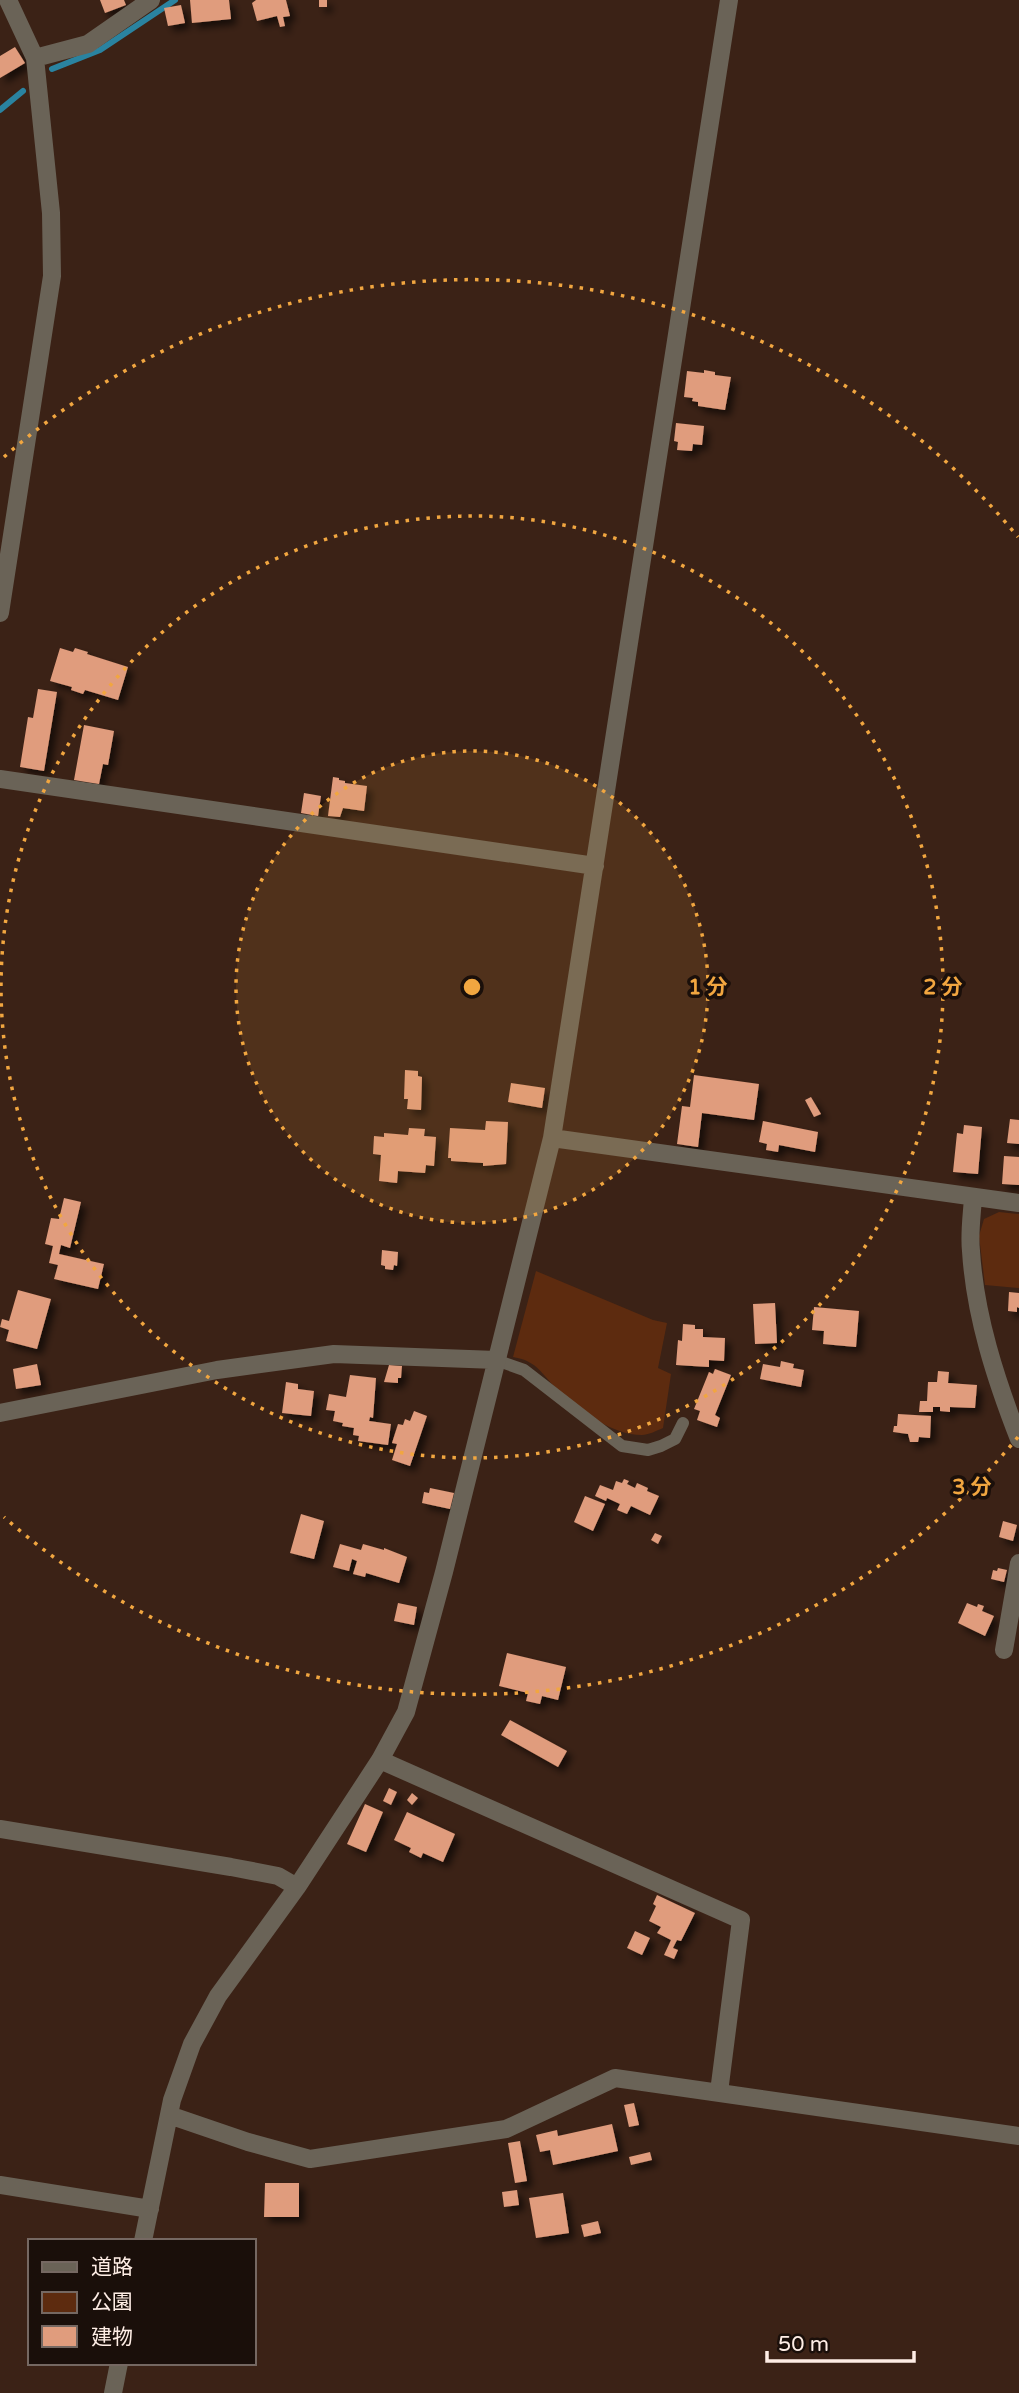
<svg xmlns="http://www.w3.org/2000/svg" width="1019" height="2393" font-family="'Varela Round','Noto Sans JP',sans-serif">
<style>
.green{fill:#5d2b0f}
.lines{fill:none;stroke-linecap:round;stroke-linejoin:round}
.stream{stroke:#2a83a0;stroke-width:6}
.building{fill:#e09c7d;filter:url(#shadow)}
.service{stroke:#6a6357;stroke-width:12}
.minor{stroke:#6a6357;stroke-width:18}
.ring{fill:none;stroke:#f1a640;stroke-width:3.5;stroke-dasharray:3.5 7}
.centre{fill:#f1a640;stroke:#1a0f0a;stroke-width:3.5}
.ring-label{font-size:21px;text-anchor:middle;font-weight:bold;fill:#f1a640;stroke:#1a0f0a;stroke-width:7;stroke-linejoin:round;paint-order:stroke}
</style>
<defs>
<filter id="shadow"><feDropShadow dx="5.5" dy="5.5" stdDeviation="3.5" flood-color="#0009"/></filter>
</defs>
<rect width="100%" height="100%" fill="#3b2216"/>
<path class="green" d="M999,1212L1019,1214V1288L985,1285L979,1236L984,1219Z
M536,1271L653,1320L667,1323L658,1368L671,1374L663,1428C656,1431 648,1435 642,1435C612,1435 581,1411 560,1392C542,1376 539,1361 513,1357Z"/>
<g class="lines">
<path class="stream" d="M52,69L100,50L175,0
M0,110L23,91"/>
</g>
<path class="building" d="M100,0H124L126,5L105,13Z
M190,0H229L231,19L192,23Z
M256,0H286L290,16L283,17L285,26L280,27L277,16L257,21L252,3Z
M319,0H327V7H319Z
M181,5L185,23L168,26L164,8Z
M15,47L25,63L0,78V56Z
M704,370L715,372V375L731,377L725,410L698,406V402L692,401L693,398L684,397L687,371L704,373Z
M676,423L704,426L702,445L693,444L692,451L677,450L678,442L674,441Z
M60,648L73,652L75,648L88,652L87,654L128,667L118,700L85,690L83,694L71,690L72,687L50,681Z
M38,689L57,692L44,771L20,767L28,717L33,718Z
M84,725L114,731L108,765L103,764L99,784L74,780Z
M333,777L339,778V780L345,781V783L367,786L364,811L343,808L340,817L328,816Z
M304,793L321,796L318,816L301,813Z
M405,1070L418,1071V1076L422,1077L421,1110L407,1109L408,1099H404Z
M694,1075L759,1084L754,1120L702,1113L698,1147L677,1144L682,1106L690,1107Z
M511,1083L545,1088L542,1108L508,1102Z
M811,1097L821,1114L814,1117L805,1100Z
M1010,1119L1019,1120V1144L1007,1143Z
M486,1121L508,1122L506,1164L483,1166V1163L451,1161V1158H448L450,1128L485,1130Z
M763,1121L818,1132L815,1152L779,1145L778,1152L766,1150L767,1144L759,1142Z
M964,1125L982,1127L978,1174L953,1172L957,1133L963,1134Z
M409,1128L425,1129L424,1136L436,1137L434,1166L426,1165L425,1173L398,1171L397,1183L379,1181L381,1155L373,1154L374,1136L384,1137V1133L408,1135Z
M1004,1156L1019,1157V1185L1002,1184Z
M64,1198L81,1202L70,1248L61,1245L59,1254L104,1264L98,1289L54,1279L58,1265L49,1263L53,1246L45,1244L51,1218L59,1219Z
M382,1250L398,1252L397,1266L394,1265L393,1270L385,1269V1266L381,1265Z
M18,1290L51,1299L37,1349L6,1341L9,1330L0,1327L2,1319L9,1321Z
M1009,1292L1019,1293V1308L1017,1307V1312L1008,1311Z
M775,1303L777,1343L755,1344L753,1304Z
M814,1307L859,1311L856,1347L823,1344L824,1331L812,1330Z
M683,1324L695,1325V1329H703V1337L725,1338L724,1361L709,1360V1367L676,1365L678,1340L682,1341Z
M781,1361L794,1364L793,1368L804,1370L801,1387L760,1379L763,1364L780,1367Z
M37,1364L41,1385L16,1389L13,1369Z
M389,1365L402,1366L401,1378H398V1383L384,1382Z
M715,1369L731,1375L715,1415L720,1418L717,1427L697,1420L700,1411L694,1409L709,1372L713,1374Z
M938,1371L949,1372L948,1383L977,1385L975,1408L950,1407V1412L940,1411V1407H933V1412H919L920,1401H927L928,1382H937Z
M350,1375L376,1378L373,1418L370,1417L369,1421L391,1424L388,1445L358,1441L359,1436L353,1435L354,1428L342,1426L343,1423L333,1421L335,1411L326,1410L329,1394L346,1397Z
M286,1382L298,1384V1389L314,1391L311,1416L282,1413Z
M414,1411L427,1416L410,1466L392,1460L397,1444L392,1443L398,1424L403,1425L405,1419L410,1421Z
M898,1414L931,1416L930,1438L919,1437L918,1442H910L908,1434L893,1432L894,1426H897Z
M624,1479L629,1481L627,1484L635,1488L637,1483L648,1488L647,1491L659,1496L650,1515L631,1506L627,1514L617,1510L620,1504L607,1498L606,1501L595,1496L600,1485L613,1490L616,1481L622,1483Z
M430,1488L454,1493L450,1509L422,1503L424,1492L429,1493Z
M585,1496L605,1504L593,1531L574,1522Z
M301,1514L324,1521L314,1559L290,1553Z
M1003,1521L1017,1525L1013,1541L999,1537Z
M655,1533L662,1536L658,1544L651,1540Z
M340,1544L361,1550L363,1544L384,1550V1548L407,1557L399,1583L366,1573L365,1577L353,1574L357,1561L352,1559L349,1571L333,1567Z
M998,1568L1007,1570L1004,1582L991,1579L993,1570L997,1571Z
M398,1603L417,1607L414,1625L394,1621Z
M967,1603L977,1607L978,1604L984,1606L982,1611L994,1616L985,1636L958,1623Z
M507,1653L566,1667L558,1700L542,1696L540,1704L526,1701L528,1693L499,1686Z
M510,1720L567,1751L558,1767L501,1735Z
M389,1788L397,1792L391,1805L383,1801Z
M412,1793L418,1798L412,1805L407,1800Z
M365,1804L383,1812L366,1852L347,1844Z
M407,1812L455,1834L443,1862L423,1853L421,1858L409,1852L411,1848L394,1840Z
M657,1895L695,1913L681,1941L677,1940L673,1948L678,1950L674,1959L664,1955L671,1940L657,1933L661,1927L649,1921L656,1906L653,1904Z
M635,1931L650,1938L642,1955L627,1948Z
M634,2103L639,2125L629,2127L624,2105Z
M612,2124L618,2151L553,2165L550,2150L540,2152L536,2135L557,2130L558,2136Z
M520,2141L527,2181L515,2183L508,2143Z
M650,2152L652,2160L631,2165L629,2157Z
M265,2183H299V2217H264Z
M517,2190L519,2205L504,2207L502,2192Z
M563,2193L569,2233L536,2238L529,2198Z
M598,2221L601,2233L584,2237L581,2225Z"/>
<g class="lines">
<path class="service" d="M496,1360L524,1370L622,1446L648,1450L661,1446L675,1439L683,1423"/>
<path class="minor" d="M35,58L88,44L151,0
M0,613L52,276L51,213L35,58L8,0
M0,779L595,866
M552,1138L1019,1203
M973,1197C972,1215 969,1233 971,1251C975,1316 996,1380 1019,1439
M0,1413L217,1370L334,1354L496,1360
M1004,1650L1019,1563
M380,1760L741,1920L719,2092
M0,1829L231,1867L278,1876L297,1887
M169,2115L248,2142L310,2159L506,2129L615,2078L1019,2136
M0,2185L150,2209
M143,2241L172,2100L192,2044L218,1996L297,1887L380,1760L406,1712L444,1572L552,1138L729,0
M113,2393L119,2363"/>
</g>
<circle cx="472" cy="987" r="236" fill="#f1a640" fill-opacity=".12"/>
<g class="ring">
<circle cx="472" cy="987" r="236"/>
<circle cx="472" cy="987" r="471"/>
<path d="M1018 1437A707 707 0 0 1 4 1517M4 457A707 707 0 0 1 1018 537"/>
</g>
<circle cx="472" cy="987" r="10" class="centre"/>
<g class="ring-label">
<text x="708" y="994">1 分</text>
<text x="943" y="994">2 分</text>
<text x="972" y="1494">3 分</text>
</g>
<rect x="28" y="2239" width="228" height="126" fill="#1a0f0a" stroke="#756862" stroke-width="2"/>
<rect x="42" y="2262" width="35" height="10" fill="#6a6357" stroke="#756862" stroke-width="2"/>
<text x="91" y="2274" font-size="21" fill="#feede5">道路</text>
<rect x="42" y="2292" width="35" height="21" fill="#5d2b0f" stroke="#756862" stroke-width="2"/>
<text x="91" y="2309" font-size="21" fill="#feede5">公園</text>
<rect x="42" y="2326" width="35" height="21" fill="#e09c7d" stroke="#756862" stroke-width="2"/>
<text x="91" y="2344" font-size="21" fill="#feede5">建物</text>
<path d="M767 2351v10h147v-10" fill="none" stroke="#feede5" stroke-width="3.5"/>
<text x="778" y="2351" font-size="21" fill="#feede5" stroke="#1a0f0a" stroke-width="5" paint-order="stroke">50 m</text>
</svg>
